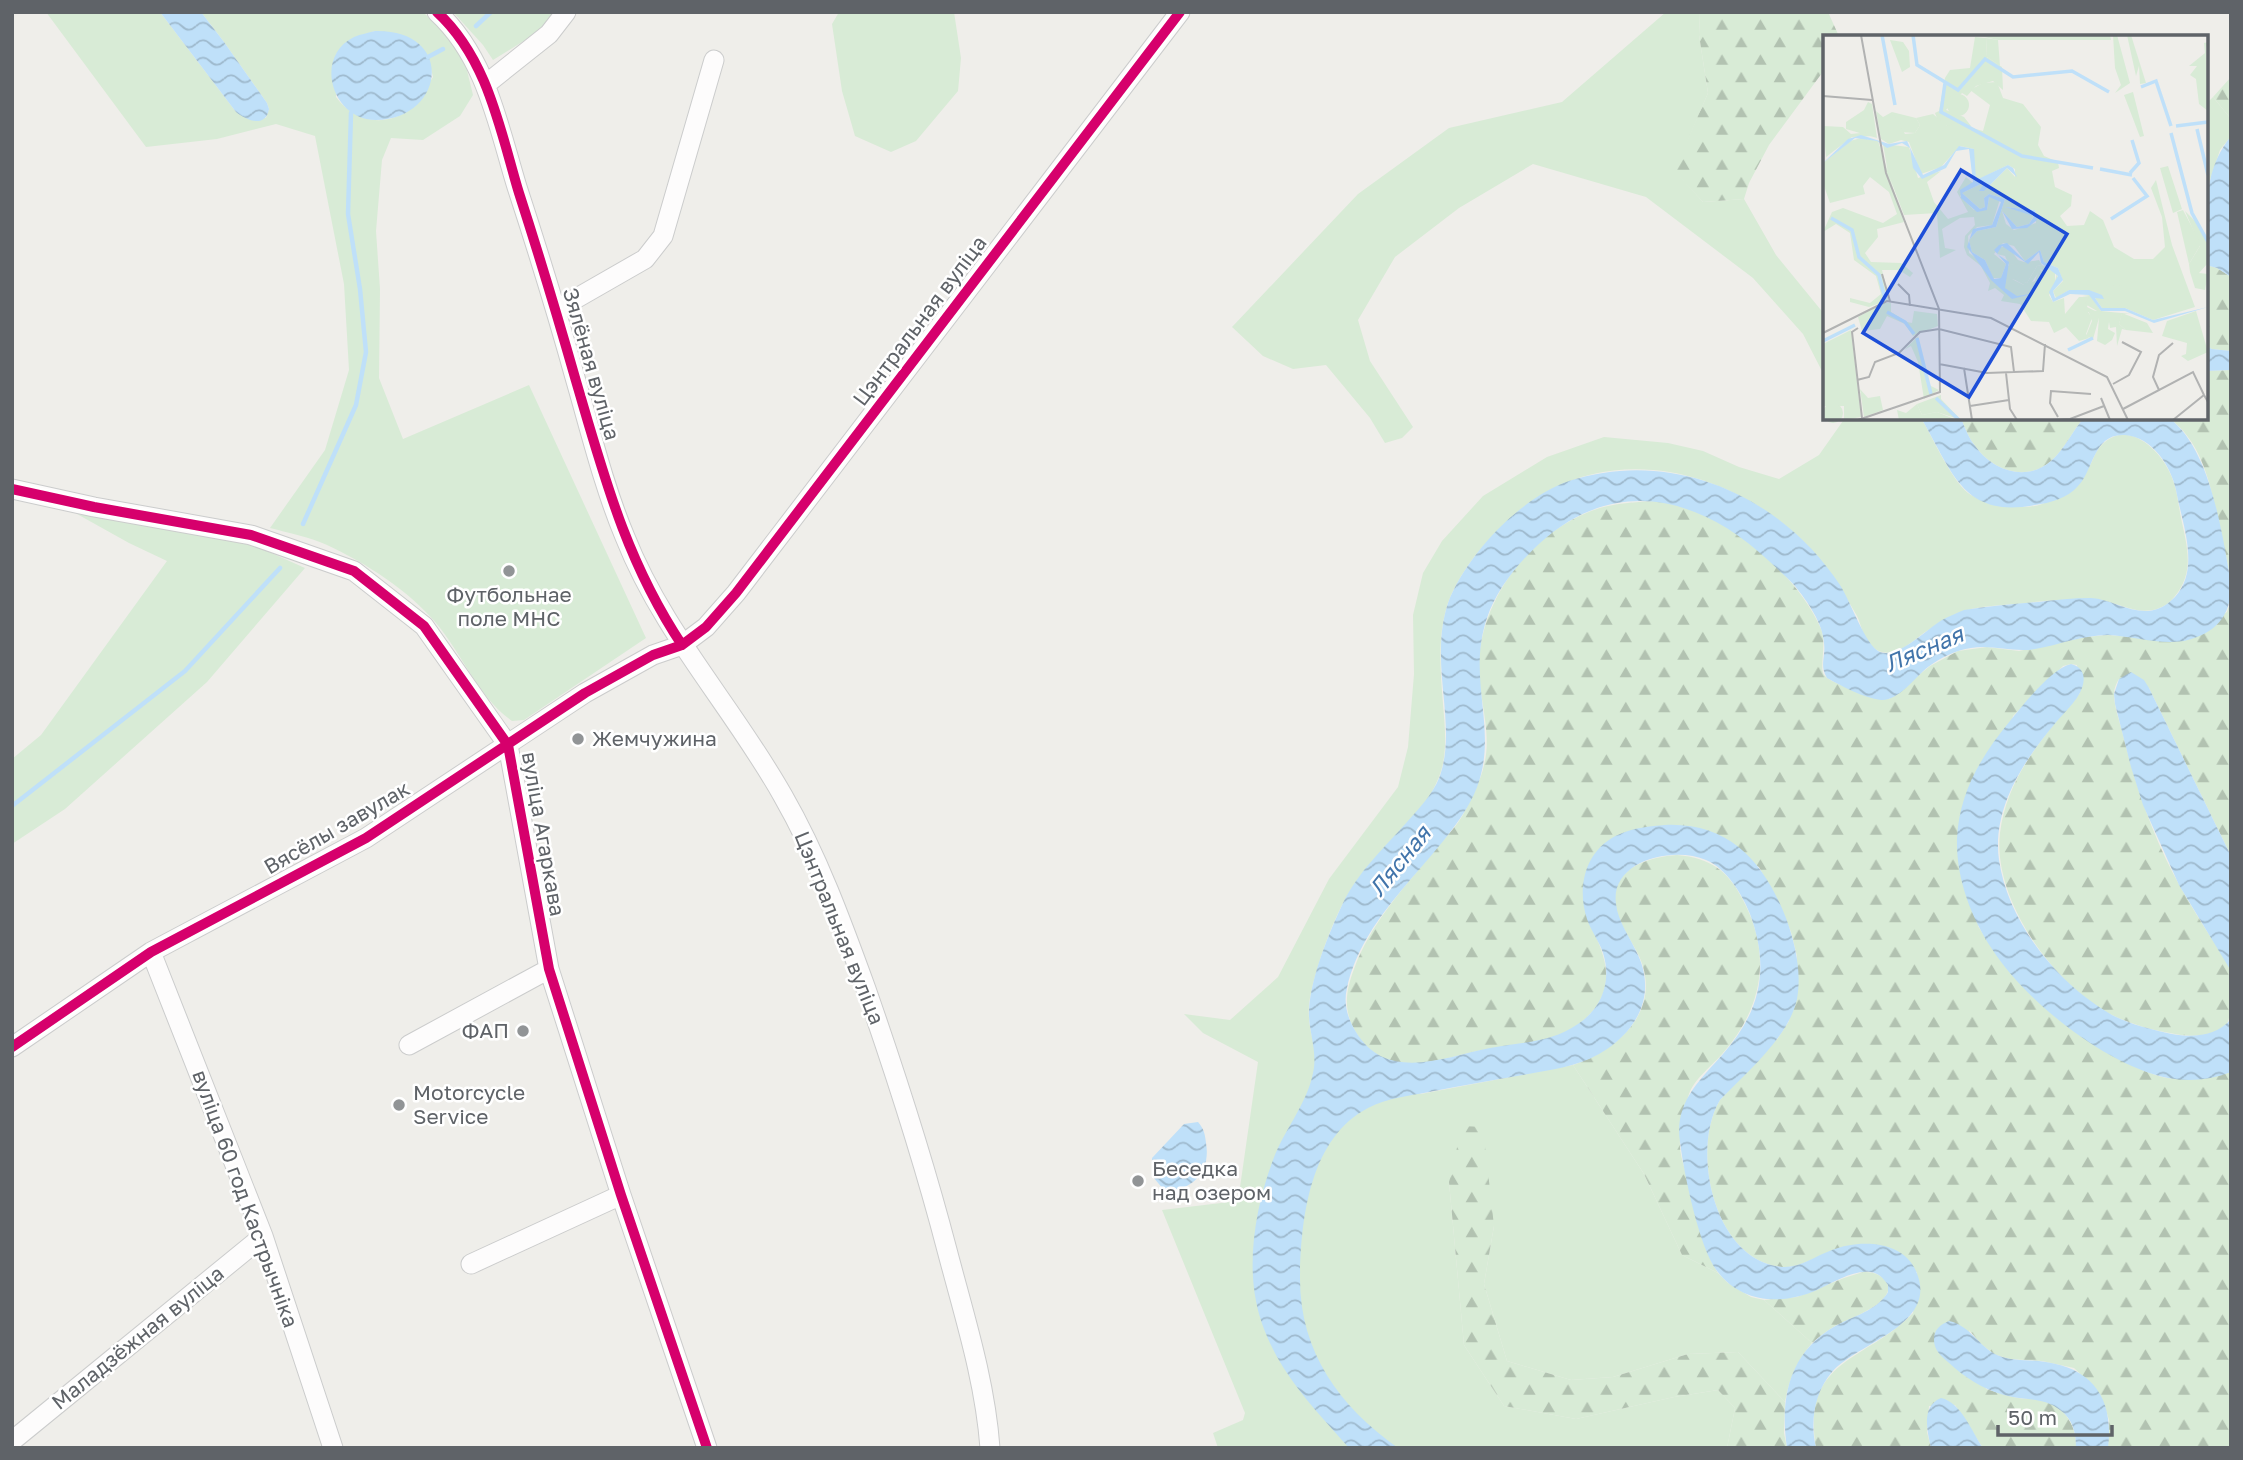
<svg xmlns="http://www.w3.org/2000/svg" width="2243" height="1460" font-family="'Golos Text',sans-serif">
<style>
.grass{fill:#d8ebd6;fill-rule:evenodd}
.forest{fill:url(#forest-firs)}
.water{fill:url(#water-waves)}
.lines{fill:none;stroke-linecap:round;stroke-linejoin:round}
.stream{stroke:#bfe0f9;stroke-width:4.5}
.minor-casing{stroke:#cbcccc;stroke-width:21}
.minor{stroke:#fdfcfc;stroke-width:19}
.cycleway-casing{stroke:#fff;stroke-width:15}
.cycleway{stroke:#d6006c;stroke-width:10}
.poi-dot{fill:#919496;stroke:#fff;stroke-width:2.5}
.labels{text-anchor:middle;stroke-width:5;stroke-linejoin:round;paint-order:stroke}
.street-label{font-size:21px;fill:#5f6368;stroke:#fff}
.poi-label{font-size:21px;fill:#5f6368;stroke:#fff;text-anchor:start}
.water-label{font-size:23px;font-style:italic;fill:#4174aa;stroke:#fff}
.inset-river{fill:none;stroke:#bfe0f9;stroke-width:3.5}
.inset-road{fill:none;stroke:#b1b2b2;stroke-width:2}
.view{fill:#1d4ed8;fill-opacity:0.15;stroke:#1d4ed8;stroke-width:3.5}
.inset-edge{fill:none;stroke:#5f6368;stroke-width:3.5}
</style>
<defs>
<pattern id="forest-firs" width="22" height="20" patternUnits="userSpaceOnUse" patternTransform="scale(1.75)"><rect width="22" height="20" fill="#d8ebd6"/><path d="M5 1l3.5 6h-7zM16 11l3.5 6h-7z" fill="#b2c2b1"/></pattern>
<pattern id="water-waves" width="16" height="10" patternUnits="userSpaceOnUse" patternTransform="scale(1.75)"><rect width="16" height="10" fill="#bfe0f9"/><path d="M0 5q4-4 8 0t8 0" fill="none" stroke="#9eb9cd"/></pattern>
</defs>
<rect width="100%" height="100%" fill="#efeeea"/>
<path class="grass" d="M46,12H160L236,112L266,118L269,109L267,103L224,42L201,12H423L451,39L464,58L473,95L460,116L423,140L391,138L382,160L376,231L380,289L379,378L403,439L529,385L646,638L524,720L512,721C478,697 463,655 436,623C409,591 366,563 327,545C310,537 289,533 270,528L325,450L349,370L344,284L315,136L276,124L217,139L146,147ZM375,31L428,57L433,77C427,86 422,99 414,106C388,128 356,124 336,97V54L353,38Z
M453,12H559L540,31L493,60L483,45Z
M839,12H954L961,58L958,91L916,141L891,152L855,136L842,91L832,24Z
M1666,12H1700L1699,35L1708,93L1675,171L1703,202L1744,199L1776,255L1825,315V377L1803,334L1753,278L1646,197L1533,164L1459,208L1395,257L1358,320L1370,361L1413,427L1402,438L1385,443L1370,418L1326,365L1293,369L1263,356L1232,327L1358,194L1449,128L1562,102Z
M2213,97L2231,119V136L2220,150L2206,192V104Z
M1845,418H1921C1932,436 1954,486 1971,495C1987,505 2024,511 2042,504C2050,501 2058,493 2064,488C2071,484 2082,478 2086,472C2094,461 2094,450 2106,441C2131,422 2160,451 2170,473C2177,487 2178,503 2181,518C2187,546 2195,572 2175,596C2169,604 2162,608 2153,610C2134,614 2117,602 2099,600C2071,598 2044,601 2017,604C2001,605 1986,606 1971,609C1957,612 1942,621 1930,629C1916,637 1899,657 1882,652C1876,651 1871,646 1868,641C1862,634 1861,624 1857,616C1844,593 1828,568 1810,548C1744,480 1639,444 1550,490C1539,495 1530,504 1520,511C1494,531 1470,558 1455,587C1436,622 1440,666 1443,704C1445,728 1448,754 1439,777C1423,818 1379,849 1354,885C1335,911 1313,973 1309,1005C1308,1018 1310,1029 1313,1041L1421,1094L1573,1065L1644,1174L1682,1255L1718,1273L1728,1283L1751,1297L1764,1300L1812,1343C1797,1361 1789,1379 1785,1402L1738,1352L1688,1354L1613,1377L1571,1380L1507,1361L1484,1284L1494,1226L1449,1182L1464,1345L1504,1406L1576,1419L1674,1397L1718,1390L1735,1408L1727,1448H1218L1213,1433L1243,1420L1245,1413L1162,1210L1238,1201L1258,1062L1203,1033L1184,1014L1230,1020L1278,977L1329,879L1398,787L1408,747L1414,674L1413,615L1423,573L1442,541L1483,496L1547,457L1604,437L1668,443L1703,451L1739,467L1779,479L1819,455Z
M77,514L177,529L258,547L305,568L207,682L65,809L12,844V759L41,735L167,561L129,543Z"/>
<path class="forest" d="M1700,12H1828L1838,34V37H1825V69L1769,145L1749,183L1744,199L1703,202L1674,171L1708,93L1699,35Z
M2231,77V119L2213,97Z
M2206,265L2217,268L2231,277V351L2212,349L2206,346Z
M2231,370V588C2230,570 2225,552 2221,535C2212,494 2206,445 2169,418H2206V371Z
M1961,418H2084C2072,431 2065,449 2051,461C2027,482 1993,471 1976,447C1969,439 1965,428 1961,418Z
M1658,501C1674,504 1690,508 1704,515C1749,534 1802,584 1821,629C1827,643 1819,668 1824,675C1833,686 1875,695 1889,699L1930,666L1958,651L1987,647L2019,651L2086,637L2107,635L2181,641L2227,612L2231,600V856L2149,688L2119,679C2116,684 2114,688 2114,694C2114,707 2120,722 2123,735C2136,788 2154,840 2181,888C2191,906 2202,924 2214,942C2219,950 2227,960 2230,969C2233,979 2232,1019 2226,1025C2212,1038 2187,1037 2170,1033C2152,1030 2131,1024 2114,1016C2055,987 1992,900 2000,833C2007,776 2045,735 2080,693L2077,665L2071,664L2063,666L2013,716L1978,926C2013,984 2061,1029 2122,1060C2136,1067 2151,1075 2167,1078C2177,1079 2189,1077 2199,1076C2209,1075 2221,1076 2231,1072V1448H2108L2109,1420L2104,1404L2096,1389L2074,1368L2042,1361L2009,1359L1994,1354L1981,1344L1969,1330L1986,1389C1997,1392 2007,1396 2018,1398C2025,1399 2033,1398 2040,1400C2064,1405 2077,1425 2076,1448H1983L1955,1405L1929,1406L1927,1432L1931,1448H1816C1801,1358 1866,1362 1913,1313L1917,1272L1813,1259C1804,1263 1793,1268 1782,1267C1714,1261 1690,1150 1720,1100L1778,1038L1789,1021L1797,956L1791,932L1782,910L1759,867L1679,825L1638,829L1588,920C1605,954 1619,986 1587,1017C1578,1026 1563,1035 1551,1038C1532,1043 1512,1045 1493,1048C1448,1055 1389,1085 1357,1034C1343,1012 1345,993 1354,969C1370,925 1401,891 1430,856C1442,841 1458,826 1466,809C1472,796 1481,780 1484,765C1493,731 1477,695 1479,660C1483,596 1531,534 1591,511C1612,503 1635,502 1658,501Z
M1677,855C1711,858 1728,871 1743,900C1772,955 1763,1007 1723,1053C1713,1065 1694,1079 1689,1094C1685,1105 1680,1129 1680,1141C1679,1152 1684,1166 1687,1177C1695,1210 1700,1244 1718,1273L1682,1255L1644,1174L1573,1065C1620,1049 1663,1009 1639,956C1631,939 1616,920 1615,901C1613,867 1650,857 1677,855Z
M1462,1126L1483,1127L1494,1226L1484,1284L1507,1361L1571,1380L1613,1377L1688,1354L1738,1352L1785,1402L1784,1433L1787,1448H1727L1735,1408L1718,1390L1674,1397L1576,1419L1504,1406L1464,1345L1449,1182Z
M1863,1272C1871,1272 1878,1273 1884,1279C1904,1300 1848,1319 1835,1326C1826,1331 1819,1337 1812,1343L1764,1300L1797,1297L1844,1278Z"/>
<path class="water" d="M160,12H201L224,42L267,103L269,109C266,128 247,121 236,112Z
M375,31C456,29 445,119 376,120C332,120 313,57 354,37C361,34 368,33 375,31Z
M2231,136V277L2217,268L2206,265C2206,220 2201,173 2231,136Z
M2206,346L2212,349L2231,351V370L2206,371Z
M1921,418H1961C1965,428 1969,439 1976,447C1993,471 2027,482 2051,461C2065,449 2072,431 2084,418H2169C2211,449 2222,534 2231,583C2232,608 2222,628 2197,637C2170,649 2136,636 2108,635C2082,635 2059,645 2035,649C2013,653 1992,644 1971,648C1956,650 1940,658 1928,667C1915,677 1899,701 1881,700C1863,698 1842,686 1827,678C1819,664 1826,658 1824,643C1823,623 1807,601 1795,586C1787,577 1777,569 1769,561C1700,496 1615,475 1540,543C1518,563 1496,590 1487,618C1463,689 1510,744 1463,814C1425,872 1363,917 1347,988C1343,1004 1348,1019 1356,1032C1387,1083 1444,1057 1490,1048C1521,1042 1551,1043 1578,1024C1602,1008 1612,981 1603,953C1599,941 1591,931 1587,919C1576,886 1586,848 1620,834C1633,828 1650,826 1665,825C1729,822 1764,862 1786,918C1795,943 1802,972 1797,999C1789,1037 1746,1073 1720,1100C1690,1150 1714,1261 1782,1267C1800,1268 1815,1256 1832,1250C1859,1239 1903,1240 1916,1271C1940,1325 1858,1342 1832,1372C1814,1393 1810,1422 1816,1448H1787C1779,1394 1791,1347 1843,1322C1858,1315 1879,1308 1888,1292V1285C1883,1278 1879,1273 1870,1272C1852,1270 1833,1283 1817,1290C1783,1305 1742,1304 1717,1271C1699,1247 1684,1174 1680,1142C1674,1103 1699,1081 1723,1054C1761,1011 1770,968 1750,914C1742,894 1727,869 1706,860C1674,846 1610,860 1616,904C1618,922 1631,939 1638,955C1657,996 1636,1033 1599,1054C1576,1067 1549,1070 1523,1075C1492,1080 1460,1086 1429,1092C1408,1096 1388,1098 1368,1108C1310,1138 1301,1218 1300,1276C1299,1351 1339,1406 1398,1448H1349C1326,1422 1302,1397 1283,1367C1271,1348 1260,1323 1256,1301C1247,1256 1257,1202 1273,1160C1284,1130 1307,1104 1313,1073C1318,1051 1308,1031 1309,1010C1311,976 1329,933 1343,903C1358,872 1384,848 1407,822C1421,806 1437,790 1442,769C1452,731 1440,689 1441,650C1441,634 1443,618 1448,603C1466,555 1521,497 1569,481C1673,447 1781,496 1840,585C1850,600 1866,647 1880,652C1898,659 1927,629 1942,620C1949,616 1957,613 1964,610C1988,606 2013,604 2038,602C2055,600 2073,598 2091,598C2110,599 2128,612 2148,611C2159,610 2167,605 2175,597C2201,568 2182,524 2176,490C2171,466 2152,437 2125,435C2093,433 2094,470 2078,486C2068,498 2050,503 2035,505C1962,519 1952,470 1921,418Z
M2071,664C2083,667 2086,676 2082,688C2077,702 2062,714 2053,726C2022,763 1992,810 1999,860C2008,923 2058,984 2112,1015C2129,1024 2153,1030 2172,1034C2193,1038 2217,1036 2231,1019V1072C2211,1080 2189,1082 2168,1078C2107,1066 2025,1001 1992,949C1971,917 1956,878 1957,839C1959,793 1981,756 2010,721C2023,705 2051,669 2071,664Z
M2131,672L2144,680L2149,688L2231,856V971L2179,885L2143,805L2131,767L2115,704L2114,694L2119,679Z
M1198,1122C1204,1129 1205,1134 1206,1143C1211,1171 1193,1192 1164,1190L1153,1177L1152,1158L1184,1124Z
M1949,1321C1971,1326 1978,1346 1997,1355C2013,1362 2029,1359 2046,1362C2094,1369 2114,1400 2108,1448H2076C2076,1433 2073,1419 2060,1410C2043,1396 2023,1401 2004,1395C1983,1389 1964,1377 1948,1362C1941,1356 1934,1350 1934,1340C1934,1329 1940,1325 1949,1321Z
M1941,1398C1961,1402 1972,1432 1983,1448H1931C1927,1431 1921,1406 1941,1398Z"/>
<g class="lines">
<path class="stream" d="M476,26L491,12
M428,57L443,49
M303,524L356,405L366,352L360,289L348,214L351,113
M12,806L185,671L280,568"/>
<defs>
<path id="minor" d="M437,12C486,57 498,125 517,187C538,251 558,316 576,381C591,433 604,487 625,537C663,633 733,707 783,796C818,857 842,923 866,989C896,1075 924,1162 947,1250C964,1315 985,1380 990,1448
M485,85L549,34L566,12
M556,310L645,259L663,236L714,60
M12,489L94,507L251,535L354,571L424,626L508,745L549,969L621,1195L707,1448
M151,952L263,1236L333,1448
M409,1045L549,969
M12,1047L151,952L366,838L585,693L653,655L682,645L706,627L736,593L1180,12
M471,1264L621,1195
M12,1441L263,1236"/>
</defs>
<use href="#minor" class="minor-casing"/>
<use href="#minor" class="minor"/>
<defs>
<path id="cycleway" d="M437,12C488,59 500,130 519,193C539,255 558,318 576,381C604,476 626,561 682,645
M12,489L94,507L251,535L354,571L424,626L508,745L549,969L621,1195L707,1448
M12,1047L151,952L366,838L585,693L653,655L682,645L706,627L736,593L1180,12"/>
</defs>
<use href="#cycleway" class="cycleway-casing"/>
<use href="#cycleway" class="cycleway"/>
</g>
<g class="poi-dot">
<circle cx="509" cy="571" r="7"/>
<circle cx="578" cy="739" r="7"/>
<circle cx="523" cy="1031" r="7"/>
<circle cx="399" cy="1105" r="7"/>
<circle cx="1138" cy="1181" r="7"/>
</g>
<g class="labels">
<g class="street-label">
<text transform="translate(920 321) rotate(-53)" y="7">Цэнтральная вуліца</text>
<text transform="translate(591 364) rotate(74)" y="7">Зялёная вуліца</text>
<text transform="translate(337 828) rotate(-30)" y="7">Вясёлы завулак</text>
<text transform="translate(543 834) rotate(80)" y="7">вуліца Агаркава</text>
<text transform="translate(839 928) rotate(68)" y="7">Цэнтральная вуліца</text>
<text transform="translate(245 1199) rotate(70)" y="7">вуліца 60 год Кастрычніка</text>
<text transform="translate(138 1338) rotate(-39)" y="7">Маладзёжная вуліца</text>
</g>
<g class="poi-label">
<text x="509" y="602" text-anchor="middle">Футбольнае<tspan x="509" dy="24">поле МНС</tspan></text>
<text x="592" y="746">Жемчужина</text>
<text x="509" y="1038" text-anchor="end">ФАП</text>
<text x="413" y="1100">Motorcycle<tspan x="413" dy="24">Service</tspan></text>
<text x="1152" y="1176">Беседка<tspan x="1152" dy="24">над озером</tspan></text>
</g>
<g class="water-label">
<text transform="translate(1924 649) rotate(-23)" y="8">Лясная</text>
<text transform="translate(1400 861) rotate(-51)" y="8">Лясная</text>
</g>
</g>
<g transform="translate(1823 35)">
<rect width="385" height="385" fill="#efeeea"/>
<path d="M152,2L163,3L164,22L179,32L180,55L170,46L153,51L144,61L139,58L123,75L141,82L148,91H124L115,86L112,78L116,76L122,43L127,35L147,33ZM45,67L49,69L54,103L23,94V87L41,75ZM69,77L93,83L97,90L92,98L77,97ZM38,103L55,106L81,187L54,194L55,202L42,218L48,227L78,228L90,238L87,242L76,235H59L66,265L46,272L27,267V263L47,268L58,259L53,241L31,225L27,198L13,189L0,197L9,177L20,173L60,188L74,179L66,157L47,142L40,151L42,159L7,168L0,148V128L27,106ZM60,109L86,112L95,143L118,136L104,147L111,167L125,184L145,177L134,157L143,142L150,148L137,161L151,175H164L166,162L177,164L169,190L154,192L145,201L146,218L159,227L174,248L186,230L216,225L219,230L214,231L204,248L189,244L201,250L212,246L216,234L232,246L234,238L235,246L226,260L230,267L241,263L242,279L256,262H267L264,272L274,277H265L269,283L263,299L266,303L256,306L243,292L231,298L226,287L208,286L197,269L178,266L181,260L172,253L165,256L167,248L158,231L144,220L141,212L142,201L152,190L151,182L137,183L119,194L122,213L133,215L117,223L114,178L81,180L65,138ZM362,176L378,192L385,208V228L376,238L385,239L382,255L372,253L367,237L366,229L377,211ZM60,268H68V277L84,287L89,288L91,276L114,279L115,291L90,301L82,289L64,281L57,294L39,296L35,282ZM299,278L324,288L330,298L303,295L296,289ZM28,295L38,382L21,385V371H0V309ZM95,301L104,349L116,355L101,364L95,327L88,311L81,315ZM37,354L45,363L57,361L60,375L41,382ZM118,360V364L138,385L114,377L99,380L94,369Z" fill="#d8ebd6"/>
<path d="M290,0H294L307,48L292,58L298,50L292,33ZM304,0H308L323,48L317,49L316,31L313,41ZM163,3L175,5L177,31L164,22ZM67,5L80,7L86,16L87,32L79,37ZM385,7L383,13L385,76L376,69L373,44L367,40L374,31H366L382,18L381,8ZM174,47L180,63L200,69L218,92L215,110L221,121L235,127L236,133L229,136L232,152L249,160L248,171L237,181L244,191L261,190L267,176L280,185L291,212L311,224H330L342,212L339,182L328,153L333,145L349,210L372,272L330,285L302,273H279L272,263H281L268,256L246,255L233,263L230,256L240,246L235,233L221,227L217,215L202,226L191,211L180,208L171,219L183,229L178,243H170L162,225L149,217L146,205L154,196L173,192L182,164L166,159L161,163L162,172L157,174L139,158L162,147L163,154L184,133L192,142V134L185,130L154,145L149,129L151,114L137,111L118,132L98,139L86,107L78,105L66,109L58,104L53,76L60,82L69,77L82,99L92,98L97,90L93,83L110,79L124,91L131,88L160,96L167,70L147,55L160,48ZM182,172L212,175L213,188L191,195L183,189L179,176L194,192L206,189L211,180ZM310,57L321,101L317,102L301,60ZM124 70a11 11 0 1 1 22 0a11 11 0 1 1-22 0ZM0,91L20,92L28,99L47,97L51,101L29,102L3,122ZM360,175L378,209L366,229L354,177ZM185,211L195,225L207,229L186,230L182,221L174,219L177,212ZM219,230L232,236V246L226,247L218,234L207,250H201L185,241L204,248L214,231ZM267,260L278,276L308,279H299L296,289L303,295L299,294L294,311L293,292L287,293L286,287L285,294L292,298L289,305L282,310L274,306L276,283L270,304L263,301L269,286L265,275L274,276L262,269L266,262L259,261ZM373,276L385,317L365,326L358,321L363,319L364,308L339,301L344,286ZM0 378a10 10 0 1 1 20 0a10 10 0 1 1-20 0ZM94,369L99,380L114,377L134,385H76L74,375L83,378Z" fill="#d8ebd6" fill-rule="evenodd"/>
<path d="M281,250L306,251L313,262L301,271L285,273L277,256Z" fill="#d8ebd6"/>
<path d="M152,0H287L288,5H175ZM345,131L359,174L350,178L337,133Z" fill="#d8ebd6"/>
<path d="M38,100L66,109L84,106L100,140L121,130L136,111L151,114L153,145L185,130L190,133L194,142L184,133L161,156H156L162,147L139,158L157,174L162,172L161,163L166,159L182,164L173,192L154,196L146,205L149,217L162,225L171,244L178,243L183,229L171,215L176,210L184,208L202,226L217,215L221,227L235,233L240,245L230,256L232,263L246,255H266L279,260L281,264L272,263L279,273H302L330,285L385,272L331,288L302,276H278L266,260L247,259L230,267L226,257L235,241L218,228L216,217L205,229L179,211L174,219L186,227L182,253L194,261L213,258L189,264L168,245L144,212L150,194L169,190L178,167L166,162L164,175L154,177L138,163L137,155L150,147L146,114L133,116L123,133L99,144L90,133L87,113L79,108L64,113L54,106L32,103L0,128L25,104ZM182,172L212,175L214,185L204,193L189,194L179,176L194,192L206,189L211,181Z" fill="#bfe0f9"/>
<path class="inset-river" d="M59,0L72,70M90,0L94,30L135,55L162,24L190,42L249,36L286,57M122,48L118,77L199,121L270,133M318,52L333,46L348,91M353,91L385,87M374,94L385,140M348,98L369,178L385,207M277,134L309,140M307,138L316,128L309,105M8,183L29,195L36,222L56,240L62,264M288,184L324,161L310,143M64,277L82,287L91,299M94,303L108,359M0,306L32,290M245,315L270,303M113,363L136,385"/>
<path class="inset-road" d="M0,61L49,65M59,239L67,266M75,249L86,260L87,271M35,293L29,297L39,383M0,298L64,266L168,283L284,342L305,385M116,329L164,338L220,336L222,309M141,333L149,385M183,338L187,374L194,385M34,345L46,342L52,327L76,318L97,297L116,294L188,312L191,337M290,349L306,340L318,317L299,307M336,355L330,342L336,320L350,308M278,363L287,385M147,371L186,365M300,374L370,337L381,360M235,382L227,368L228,356L268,359M35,385L117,357L116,274L63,138L38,0M230,385L247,384L281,371M350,385L381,360L385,367"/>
<path class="view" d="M138,135L244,199L146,362L40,298Z"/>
<rect width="385" height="385" class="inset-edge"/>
</g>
<rect width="2243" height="1460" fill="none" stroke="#5f6368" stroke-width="28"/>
<path d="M1998 1425v10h114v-10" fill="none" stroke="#5f6368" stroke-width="3.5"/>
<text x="2008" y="1425" font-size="21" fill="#5f6368" stroke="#ffffff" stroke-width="5" paint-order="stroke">50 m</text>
</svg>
